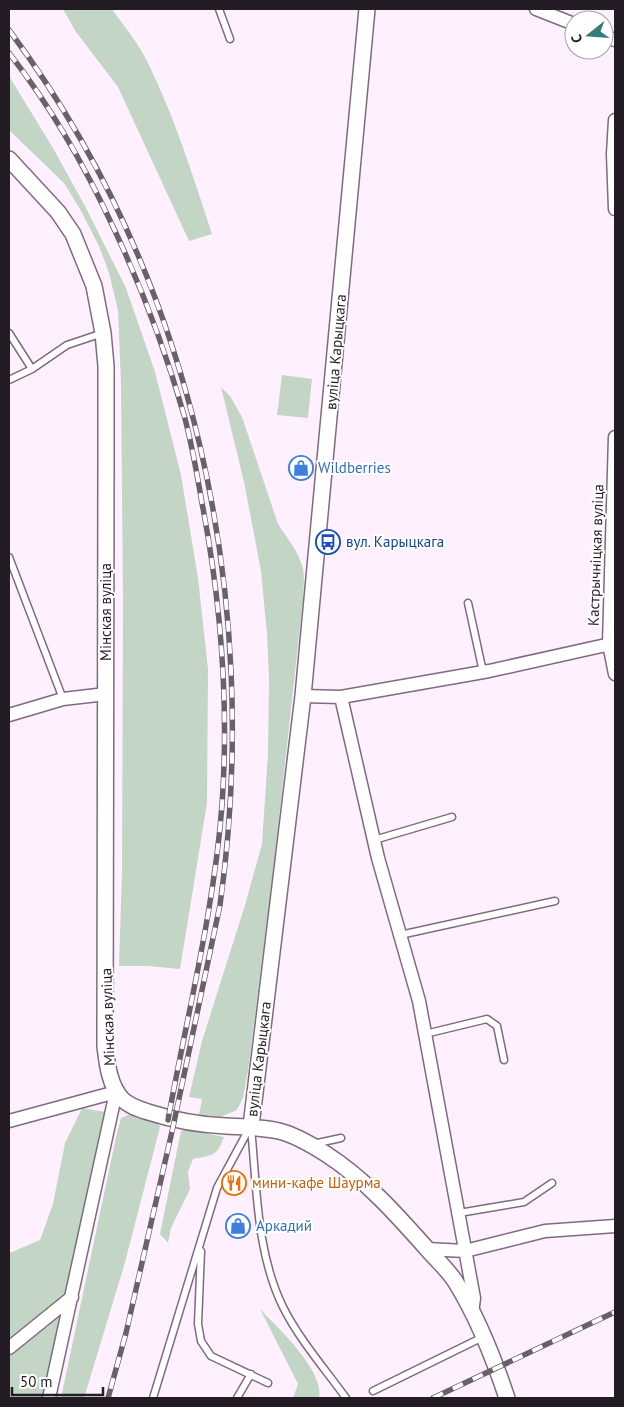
<svg xmlns="http://www.w3.org/2000/svg" width="624" height="1407" font-family="'PT Sans',sans-serif">
<style>
.green{fill:#c3d5c5}
.lines{fill:none;stroke-linecap:round;stroke-linejoin:round}
.service-casing{stroke:#7f6a7f;stroke-width:9}
.minor-casing{stroke:#7f6a7f;stroke-width:15}
.tertiary-casing{stroke:#7f6a7f;stroke-width:18}
.service{stroke:#fff;stroke-width:6}
.minor{stroke:#fff;stroke-width:12}
.tertiary{stroke:#fff;stroke-width:15}
.rail-casing{stroke:#6a606a;stroke-width:5.5}
.rail{stroke:#fff;stroke-width:4;stroke-dasharray:11;stroke-linecap:butt}
.labels{text-anchor:middle;stroke-width:4;stroke-linejoin:round;paint-order:stroke}
.street-label{font-size:15px;fill:#241c24;stroke:#fff}
.shop-label{font-size:15px;fill:#366cbe;stroke:#fff;text-anchor:start}
.transit-label{font-size:15px;fill:#164399;stroke:#fff;text-anchor:start}
.food-label{font-size:15px;fill:#c56008;stroke:#fff;text-anchor:start}
</style>
<rect width="100%" height="100%" fill="#fff0ff"/>
<path class="green" d="M63,9H112C124,26 139,44 148,63C175,118 193,176 212,234L189,241L118,87L76,32Z
M9,76L53,148L86,208L126,288L155,372L181,475L198,578L208,669L207,803L180,969L148,966H119L122,873L123,602L121,384L118,310L109,273L99,246L81,211L64,183L9,130Z
M282,375L312,379L308,418L277,415Z
M221,387L230,396L242,417L278,524C287,538 299,552 303,569C305,578 303,590 303,600L274,863L248,1071L243,1098L237,1110L218,1118L199,1115L202,1099L189,1097L202,1041L245,905L262,844L268,754L269,678L267,634L261,571L244,482Z
M82,1108L105,1112L42,1398H9V1252H12L40,1240L53,1204L65,1143Z
M130,1114L157,1121L160,1127L124,1266L84,1398H61L116,1137L121,1118Z
M186,1129L224,1137C217,1157 212,1155 193,1159L188,1172L190,1189L171,1228L168,1243L160,1234L181,1131Z
M260,1309C278,1328 325,1371 319,1398H293L298,1384Z"/>
<g class="lines">
<defs>
<path id="service" d="M219,9L230,39
M9,333L32,369
M9,380L32,369L67,345L103,333
M9,557L63,699
M468,603L483,672
M374,840L452,817
M400,935L555,901
M425,1034L487,1019L497,1026L504,1060
M251,1128C257,1187 256,1252 283,1307C299,1339 325,1369 346,1398
M313,1144L341,1138
M459,1213L524,1202L552,1183
M201,1251L198,1324L201,1341L211,1356L268,1383
M373,1391L483,1337
M153,1398L217,1188L250,1127
M237,1398L251,1374"/>
<path id="minor" d="M536,9L574,24
M604,36L615,40
M615,120L613,154L615,209
M615,437L609,644L615,674
M303,696L341,697L378,858L419,1001L474,1298L472,1313
M341,697L489,671L615,643
M9,715L63,699L106,694
M9,1121L116,1092L49,1398
M427,1249L465,1251L545,1231L615,1226
M9,1348L72,1297"/>
<path id="tertiary" d="M9,159L58,212L73,234L94,286L103,333L106,366V464L105,1046C107,1063 109,1085 122,1099C129,1106 139,1109 148,1112C173,1120 200,1125 226,1126C244,1127 261,1127 279,1131C295,1135 312,1145 326,1154C365,1179 397,1215 428,1250C437,1260 447,1269 455,1281C477,1316 494,1359 507,1398
M251,1126L303,696L367,9"/>
</defs>
<use href="#service" class="service-casing"/>
<use href="#minor" class="minor-casing"/>
<use href="#tertiary" class="tertiary-casing"/>
<use href="#service" class="service"/>
<use href="#minor" class="minor"/>
<use href="#tertiary" class="tertiary"/>
<defs>
<path id="rail" d="M9,30C194,278 263,600 220,905L173,1127L126,1333L108,1398
M9,53C52,108 86,168 115,231C143,291 166,352 184,415C192,444 197,474 202,503C221,602 229,704 222,805C214,911 187,1015 168,1120
M433,1398L615,1312"/>
</defs>
<use href="#rail" class="rail-casing"/>
<use href="#rail" class="rail"/>
</g>
<defs>
<symbol id="shop-ring" viewBox="-11 -11 22 22"><circle r="9.5" fill="#fff" stroke="#3f7fe0" stroke-width="1.5"/><path d="M-5-2.5h2.3a2.7 3.5 0 0 1 5.4 0H5L5.5 6h-11ZM-1.5-2.5h3a1.5 2.3 0 0 0-3 0Z" fill="#3f7fe0"/></symbol>
<symbol id="bus-ring" viewBox="-11 -11 22 22"><circle r="9.5" fill="#fff" stroke="#1a4fb4" stroke-width="1.5"/><path d="M-5-6H5V4H4V6H2V4H-2V6H-4V4H-5ZM-3.5-4V0h7V-4ZM-3.5 1.2v1.5H-2V1.2ZM2 1.2v1.5H3.5V1.2Z" fill="#1a4fb4"/></symbol>
<symbol id="restaurant-ring" viewBox="-11 -11 22 22"><circle r="9.5" fill="#fff" stroke="#e8710a" stroke-width="1.5"/><path d="M-5-6h1v4h1v-4h1v4h1v-4h1v5L-1.5 .5V6h-2V.5L-5-1ZM5-6V6H3V1.5H1.5Q1.5-4 5-6Z" fill="#e8710a"/></symbol>
</defs>
<g fill-rule="evenodd">
<use href="#shop-ring" x="287" y="454" width="28" height="28"/>
<use href="#bus-ring" x="314" y="528" width="28" height="28"/>
<use href="#restaurant-ring" x="220" y="1169" width="28" height="28"/>
<use href="#shop-ring" x="224" y="1212" width="28" height="28"/>
</g>
<g class="labels">
<g class="street-label">
<text transform="translate(336 352) rotate(-85)" y="5">вуліца Карыцкага</text>
<text transform="translate(596 555) rotate(-88)" y="5">Кастрычніцкая вуліца</text>
<text transform="translate(106 612) rotate(-90)" y="5">Мінская вуліца</text>
<text transform="translate(108 1017) rotate(-92)" y="5">Мінская вуліца</text>
<text transform="translate(259 1059) rotate(-83)" y="5">вуліца Карыцкага</text>
</g>
<g class="shop-label">
<text x="318" y="473">Wildberries</text>
<text x="256" y="1231">Аркадий</text>
</g>
<g class="transit-label">
<text x="346" y="547">вул. Карыцкага</text>
</g>
<g class="food-label">
<text x="252" y="1188">мини-кафе Шаурма</text>
</g>
</g>
<rect width="624" height="1407" fill="none" stroke="#241c24" stroke-width="20"/>
<g transform="translate(589 35) rotate(253)"><circle r="24" fill="#ffffff" stroke="#a7a4a7"/>
<path d="M0-4L9 19L0 12L-9 19Z" fill="#347d7c"/>
<text y="-8" font-size="14" font-weight="bold" text-anchor="middle" fill="#241c24">С</text>
</g>
<path d="M12 1387v8h91v-8" fill="none" stroke="#241c24" stroke-width="2.5"/>
<text x="20" y="1387" font-size="15" fill="#241c24" stroke="#ffffff" stroke-width="4" paint-order="stroke">50 m</text>
</svg>
